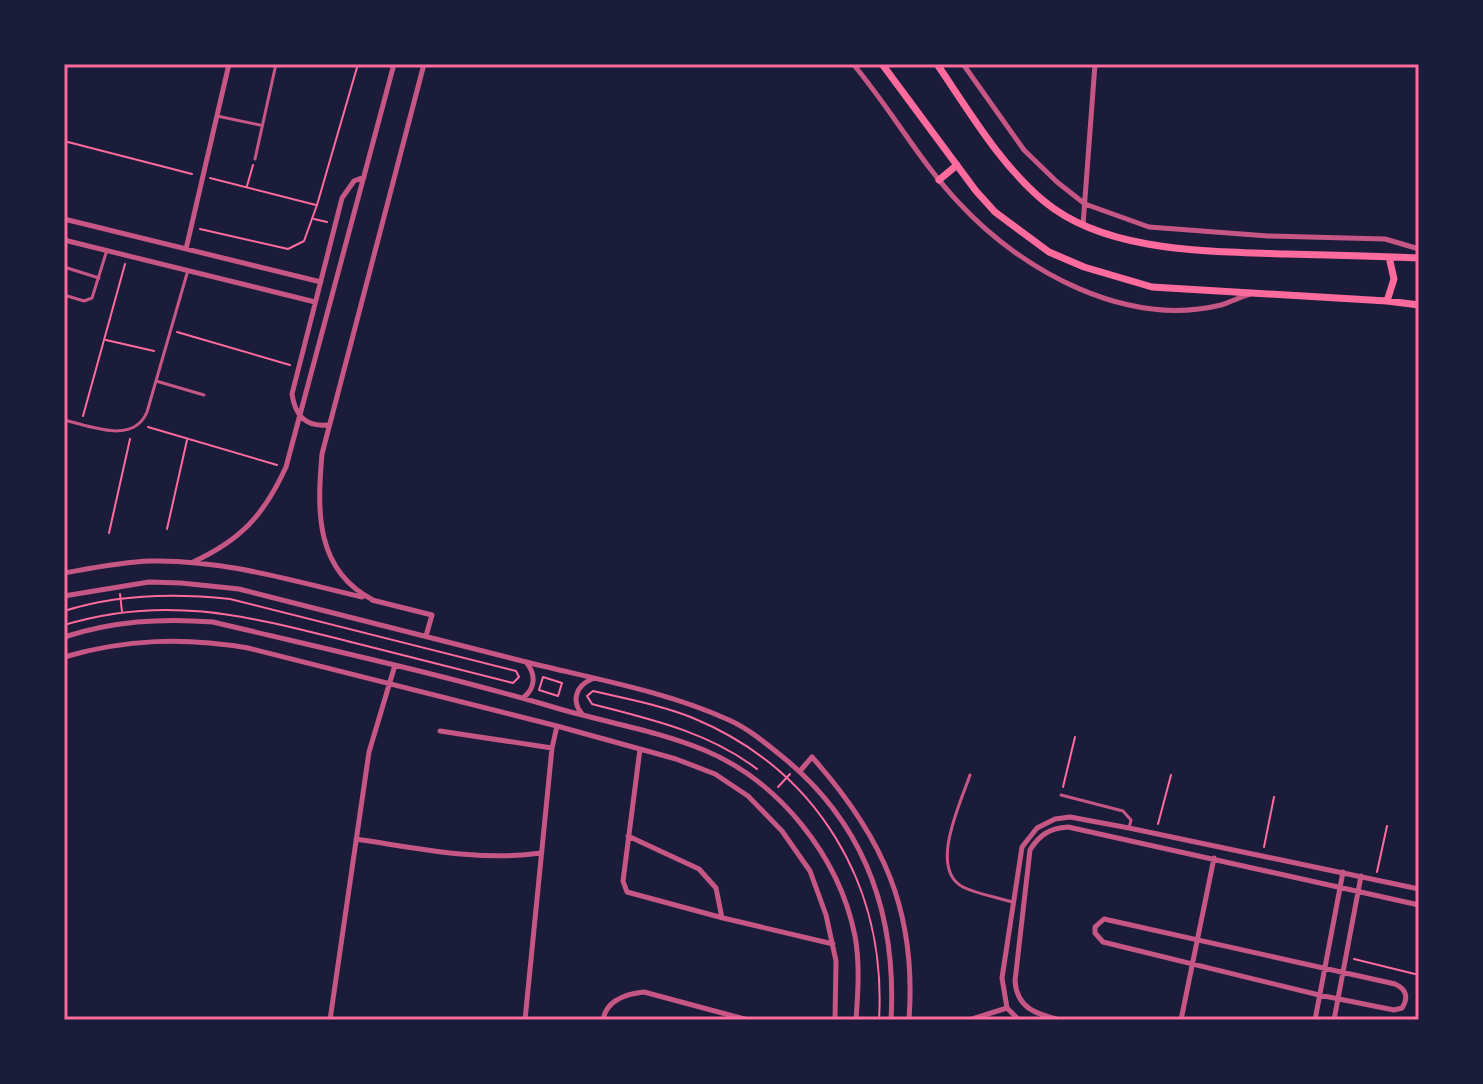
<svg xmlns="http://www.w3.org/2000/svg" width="1483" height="1084" font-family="Commissioner,sans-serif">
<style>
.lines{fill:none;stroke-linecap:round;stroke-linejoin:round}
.path{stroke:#ff6b9d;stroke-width:2}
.service{stroke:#c65784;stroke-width:3}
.minor{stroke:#c65784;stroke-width:5}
.secondary{stroke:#ff6b9d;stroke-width:7}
.neatline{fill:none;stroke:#ff6b9d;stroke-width:3}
</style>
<rect width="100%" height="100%" fill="#1b1b3a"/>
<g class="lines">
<path class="path" d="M64,141L192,174
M210,178L316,205
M247,186L253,165
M314,219L327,222
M200,229L288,249L304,241L317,205L358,64
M177,332L290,365
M106,340L154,351
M83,416L125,264
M148,427L277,465
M167,529L187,440
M109,533L130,439
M120,594L122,612
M64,611C117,594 175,593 230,599L516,671L519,677L513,683C458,669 402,655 347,641C247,616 166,594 64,625
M543,677L562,683L558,696L539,690Z
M757,769C709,732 650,719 592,704L587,696L593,691C626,699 661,705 693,718C818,770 887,886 879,1020
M778,787L790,774
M1063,787L1075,737
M1158,824L1171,775
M1264,847L1274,797
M1377,872L1387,826
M1354,959L1419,975"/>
<path class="service" d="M217,116L260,125
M255,159L276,64
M64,267L99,278
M64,295L84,301L92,298L107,250
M156,381L204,395
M64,420C91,426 133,445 147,412L188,270
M970,775C961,802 928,869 963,887C977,894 996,897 1012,902
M1061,795L1123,811L1131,820L1129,828"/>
<path class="minor" d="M853,64C891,109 920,162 960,204C1023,272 1127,328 1221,305C1231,302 1240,297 1250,294
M963,64L1024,150L1057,182L1085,204L1149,227L1268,236L1385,239L1419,249
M64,219L321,282
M1083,225L1095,64
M64,240L315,302
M186,249L229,64
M327,425C305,427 295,415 292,394L342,198L354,181L364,177
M193,562C241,540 264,515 286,467L394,64
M64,573C92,568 121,562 150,561C221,559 293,581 362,597
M64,596L149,582L181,583L239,589C335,613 430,638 526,662C594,679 665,691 729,720C747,728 763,741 779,754C865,822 897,913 891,1020
M372,600L432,615L426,636
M373,600C315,570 317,511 322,454L424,64
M64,637C114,621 160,618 213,622C326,649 441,674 553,707C603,722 656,730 704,750C779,781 839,856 855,936C860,963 858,993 856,1020
M64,657C126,639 184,637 248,648L557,726L676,759L715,774L748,796L782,831L810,871L826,915L836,961L835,1020
M523,698C536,688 536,674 526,662
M583,715C571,702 575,686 592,679
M440,731L552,748
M640,749L623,881L627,892L723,918L833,944
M800,771L812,757C883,837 917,911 909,1020
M628,836L699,869L716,888L722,918
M356,839C417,848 480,862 541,853
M1104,919L1395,984C1406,989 1409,997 1402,1008L1394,1010L1319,995L1103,942L1095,933V927Z
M330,1020L369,752L395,665
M525,1020L552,748L557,726
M603,1020C606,1000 626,994 644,992L748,1020
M969,1020L1007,1008
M1019,1020L1007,1008L1002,978L1022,847L1037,828L1055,819L1070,817L1129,828L1419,889
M1060,1020C1037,1014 1017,1009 1015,981L1030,850C1039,835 1050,828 1068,827L1419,905
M1181,1020L1214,858
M1315,1020L1343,872
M1334,1020L1361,876"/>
<path class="secondary" d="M882,64L976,191L995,212L1049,252L1084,267L1152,287L1387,301L1419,305
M937,64C969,111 1001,166 1045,202C1107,253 1210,251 1285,254C1330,255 1374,256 1419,258
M939,180L957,165
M1387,301L1394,279L1389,257"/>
</g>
<rect width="1483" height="1084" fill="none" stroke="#1b1b3a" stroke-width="132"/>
<rect x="66" y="66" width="1351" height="952" class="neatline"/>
</svg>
